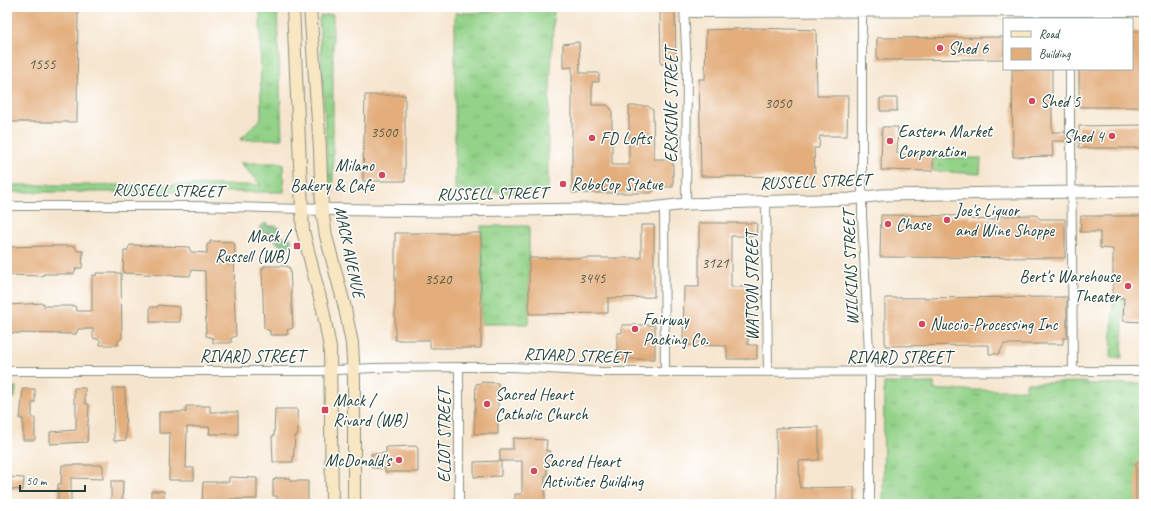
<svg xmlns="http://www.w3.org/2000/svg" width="1151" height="511" font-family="Caveat,sans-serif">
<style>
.grass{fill:url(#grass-tufts);stroke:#59885e}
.forest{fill:url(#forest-firs);stroke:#4a7854}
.park{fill:url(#park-crowns);stroke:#59885e}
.building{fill:#e3ad7b}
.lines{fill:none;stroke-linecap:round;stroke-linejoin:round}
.minor-casing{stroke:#8a9181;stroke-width:10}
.tertiary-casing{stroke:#8a9181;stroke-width:13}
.secondary-casing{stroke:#8a9181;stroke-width:14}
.minor{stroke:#fff;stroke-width:8}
.tertiary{stroke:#fff;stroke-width:11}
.secondary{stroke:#f9e7c3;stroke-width:12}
.poi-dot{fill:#d1495b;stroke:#fff;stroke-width:1.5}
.labels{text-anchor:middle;stroke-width:3;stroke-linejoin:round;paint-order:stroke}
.number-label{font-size:15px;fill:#505946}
.poi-label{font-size:17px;fill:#1f3d34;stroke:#fff;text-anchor:start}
.street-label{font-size:17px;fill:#1f3d34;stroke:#fff}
</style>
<defs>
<pattern id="grass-tufts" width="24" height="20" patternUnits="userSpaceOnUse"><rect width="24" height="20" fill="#93d288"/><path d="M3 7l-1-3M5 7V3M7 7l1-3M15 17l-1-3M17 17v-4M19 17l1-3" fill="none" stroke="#77ac70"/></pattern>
<pattern id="forest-firs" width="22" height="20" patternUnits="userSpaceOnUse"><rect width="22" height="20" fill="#76b474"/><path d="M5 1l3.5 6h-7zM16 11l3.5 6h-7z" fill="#609460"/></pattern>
<pattern id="park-crowns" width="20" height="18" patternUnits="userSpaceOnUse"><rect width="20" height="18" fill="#93d288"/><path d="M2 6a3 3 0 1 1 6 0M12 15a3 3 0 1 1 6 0" fill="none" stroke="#77ac70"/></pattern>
</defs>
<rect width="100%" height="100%" fill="#fff"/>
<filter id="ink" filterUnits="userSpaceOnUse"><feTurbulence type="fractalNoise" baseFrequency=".025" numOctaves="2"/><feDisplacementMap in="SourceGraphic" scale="8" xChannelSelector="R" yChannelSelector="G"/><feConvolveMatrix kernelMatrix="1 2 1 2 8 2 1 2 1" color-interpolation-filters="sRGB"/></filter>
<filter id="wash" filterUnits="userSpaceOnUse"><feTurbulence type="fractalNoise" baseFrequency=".012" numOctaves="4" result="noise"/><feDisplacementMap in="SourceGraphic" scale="16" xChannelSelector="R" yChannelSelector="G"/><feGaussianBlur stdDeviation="0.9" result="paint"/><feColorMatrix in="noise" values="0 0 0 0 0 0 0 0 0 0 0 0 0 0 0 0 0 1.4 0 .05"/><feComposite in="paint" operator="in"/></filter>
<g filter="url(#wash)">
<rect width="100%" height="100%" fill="#f6e5ce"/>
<path class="grass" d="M260,7H277L282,139L240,140L261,118Z
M554,10L548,126V192L455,193V13Z
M333,14V193H329L319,20L320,16Z
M933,158H981L980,174L933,171Z
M240,163H283L284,192H7V185H261Z
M481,226H529V324H481Z
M1113,297L1124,298L1122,358H1111Z
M1086,382L1088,384L1144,383V504H883L884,383H934V390H1026V383Z"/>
<path class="forest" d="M266,223L269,226H277L280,230L277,232L281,237L291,238V243L288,247H281L270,235L260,231L259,227Z"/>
<path class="park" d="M7,387H16L15,398H7Z"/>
<g id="blocks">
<path class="building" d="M7,7H78L77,122H7Z
M660,12H675L676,64H661Z
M758,28L816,30L817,96H848L847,136H820L819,148H814L815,177L701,176L699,79H705L706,30Z
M1132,31H1144V107H1079V69H1132Z
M1004,37V59L877,60V38Z
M579,42L580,73H599V82H592V105H607L612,110V165H629V106H648L653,110L654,159H673V187H656L651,193H572V67L563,68V44Z
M1012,69H1052V132H1065L1067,136L1066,141H1052L1053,156L1013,157Z
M365,95H405V181H363Z
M880,98H897V111H880Z
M1144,125V148H1079V141H1076L1074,136L1075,132H1079V126Z
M882,127H898L897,154L933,155V171L881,170Z
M881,215L970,216V219L994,220L996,216L1036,215L1040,219H1065V258L880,257Z
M1081,216H1144V322L1123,321L1124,298L1113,297V249L1100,248V232H1080Z
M699,223H757L756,236H731V287H748V345H757V359H727V346L683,345L684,287H699Z
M641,225H654V297L608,298V313L529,314V258H641Z
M395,233H481V348H430V340H395Z
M210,241L233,242V244H235L234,292L236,336L231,338V343H213V338L206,336L205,271L192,270L190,276L123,273L124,251H127L130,245L189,247L191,252L207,253V244H210Z
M47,246H75L77,251H83L82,268H76L74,274H43V276L7,275V247Z
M264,266H288V268H290L293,328L287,330V335H270V331L264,328L262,268H264Z
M96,273H121L122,338L118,341V345H100V340L93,338V329H78L76,334L7,333V305L44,303V306H75L77,311H92V275L96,276Z
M1067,297V338H1063V344H1004L999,354H989V345L885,346V298Z
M158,305L180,307V322H150V307H158Z
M622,325H655V359H617V333H622Z
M481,382L498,383V434H474L476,384L481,383Z
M74,388H85V403L89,405L87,442L50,444V432L76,430V403H74Z
M113,388H125L126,440L114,441Z
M23,389H35V403H32V418H35V440H23V419H20Z
M186,406H210V412H238V434H209L210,427H187L186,468H194V480H169L170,433H159V412H186Z
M275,409H297L298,431L297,436H295L293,462H273L272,436H274Z
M819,427V460L799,461L800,488L854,487V504H777L776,428Z
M513,438L547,440L546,451H551V466H547V476H545V504H515V494H522V461H500V449H513Z
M416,446L418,449V472H385V468H372L371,454L386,453V447Z
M501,461V476L474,477V462Z
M1144,461V504H1136V462Z
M62,465H103V479L71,478V504H58V484H61Z
M8,477L24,478L23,490L7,489Z
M229,477L257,478V499H230V504H202L203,482H229Z
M277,478H290V481H308V504H277V496H273V480Z
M111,481H123L122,504L111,503Z
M151,491H164V504H151Z"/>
</g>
</g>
<g filter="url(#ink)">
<use href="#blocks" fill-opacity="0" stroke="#8a9181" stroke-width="1"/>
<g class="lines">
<defs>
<path id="minor" d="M676,7H677
M684,7L687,68L686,204
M862,7V215L870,372V504
M293,10L305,7
M685,13L1144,12
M1070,69V132
M1071,140L1073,372
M766,200L768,372
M7,206H197L301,209
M664,208L665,372
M459,367V504
M7,371H319L373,368L459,367H512L601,372L1144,371"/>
<path id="tertiary" d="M301,209L443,211L651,208L686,204L850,199L882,195L1144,191"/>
<path id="secondary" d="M293,7L303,231L323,310L330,348L332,504
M310,7L320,149L322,210L326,236L344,304L352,343L354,379V504"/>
</defs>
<use href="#minor" class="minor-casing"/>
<use href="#tertiary" class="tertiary-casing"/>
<use href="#secondary" class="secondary-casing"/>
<use href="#minor" class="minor"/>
<use href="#tertiary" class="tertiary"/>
<use href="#secondary" class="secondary"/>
</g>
</g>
<g class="poi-dot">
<circle cx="940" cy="48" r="4"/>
<circle cx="1032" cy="101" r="4"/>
<circle cx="1112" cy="136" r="4"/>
<circle cx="592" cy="138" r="4"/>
<circle cx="890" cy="141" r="4"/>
<circle cx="382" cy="175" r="4"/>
<circle cx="563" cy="184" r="4"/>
<circle cx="947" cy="220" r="4"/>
<circle cx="888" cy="224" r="4"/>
<rect x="293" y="242" width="8" height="8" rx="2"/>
<circle cx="1128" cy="286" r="4"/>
<circle cx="922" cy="324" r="4"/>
<circle cx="635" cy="329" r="4"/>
<circle cx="487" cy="404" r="4"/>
<rect x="321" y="406" width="8" height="8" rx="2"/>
<circle cx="399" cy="460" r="4"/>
<circle cx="534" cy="471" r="4"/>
</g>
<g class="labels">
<g class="number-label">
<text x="42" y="69">1555</text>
<text x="778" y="108">3050</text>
<text x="384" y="137">3500</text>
<text x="715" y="268">3121</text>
<text x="592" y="283">3445</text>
<text x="438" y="284">3520</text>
</g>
<g class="poi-label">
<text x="948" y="54">Shed 6</text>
<text x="1040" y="107">Shed 5</text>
<text x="898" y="137">Eastern Market<tspan x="898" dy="20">Corporation</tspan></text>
<text x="1104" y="142" text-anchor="end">Shed 4</text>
<text x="600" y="144">FD Lofts</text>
<text x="374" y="171" text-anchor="end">Milano<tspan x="374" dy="20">Bakery &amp; Cafe</tspan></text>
<text x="571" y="190">RoboCop Statue</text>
<text x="955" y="216">Joe's Liquor<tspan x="955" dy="20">and Wine Shoppe</tspan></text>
<text x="896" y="230">Chase</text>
<text x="289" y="242" text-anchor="end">Mack /<tspan x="289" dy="20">Russell (WB)</tspan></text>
<text x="1120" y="282" text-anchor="end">Bert's Warehouse<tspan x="1120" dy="20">Theater</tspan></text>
<text x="643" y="325">Fairway<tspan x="643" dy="20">Packing Co.</tspan></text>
<text x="930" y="330">Nuccio-Processing Inc</text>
<text x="495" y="400">Sacred Heart<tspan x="495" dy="20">Catholic Church</tspan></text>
<text x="333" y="406">Mack /<tspan x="333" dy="20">Rivard (WB)</tspan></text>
<text x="391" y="466" text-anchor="end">McDonald's</text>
<text x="542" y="467">Sacred Heart<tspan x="542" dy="20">Activities Building</tspan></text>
</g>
<g class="street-label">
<text transform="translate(671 105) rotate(-90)" y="6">ERSKINE STREET</text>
<text transform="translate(815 181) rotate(-2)" y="6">RUSSELL STREET</text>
<text transform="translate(168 190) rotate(1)" y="6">RUSSELL STREET</text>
<text transform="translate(492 193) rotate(-1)" y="6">RUSSELL STREET</text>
<text transform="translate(350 252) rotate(78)" y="6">MACK AVENUE</text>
<text transform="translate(850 268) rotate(-92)" y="6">WILKINS STREET</text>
<text transform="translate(752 286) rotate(-90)" y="6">WATSON STREET</text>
<text transform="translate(576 355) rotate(2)" y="6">RIVARD STREET</text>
<text x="252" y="362">RIVARD STREET</text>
<text x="899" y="363">RIVARD STREET</text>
<text transform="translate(444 436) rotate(-90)" y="6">ELIOT STREET</text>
</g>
</g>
<rect width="1151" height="511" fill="none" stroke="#fff" stroke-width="24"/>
<rect x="1003" y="18" width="130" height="52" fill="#ffffff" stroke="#a5b1ae"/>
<rect x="1011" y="31" width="20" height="6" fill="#f9e7c3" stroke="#a5b1ae"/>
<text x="1039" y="38" font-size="12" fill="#1f3d34">Road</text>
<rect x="1011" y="48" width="20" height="12" fill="#e3ad7b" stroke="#a5b1ae"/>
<text x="1039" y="58" font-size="12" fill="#1f3d34">Building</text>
<path d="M20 485v6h65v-6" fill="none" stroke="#1f3d34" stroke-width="2"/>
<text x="26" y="485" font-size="12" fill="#1f3d34" stroke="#ffffff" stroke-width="3" paint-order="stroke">50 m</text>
</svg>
